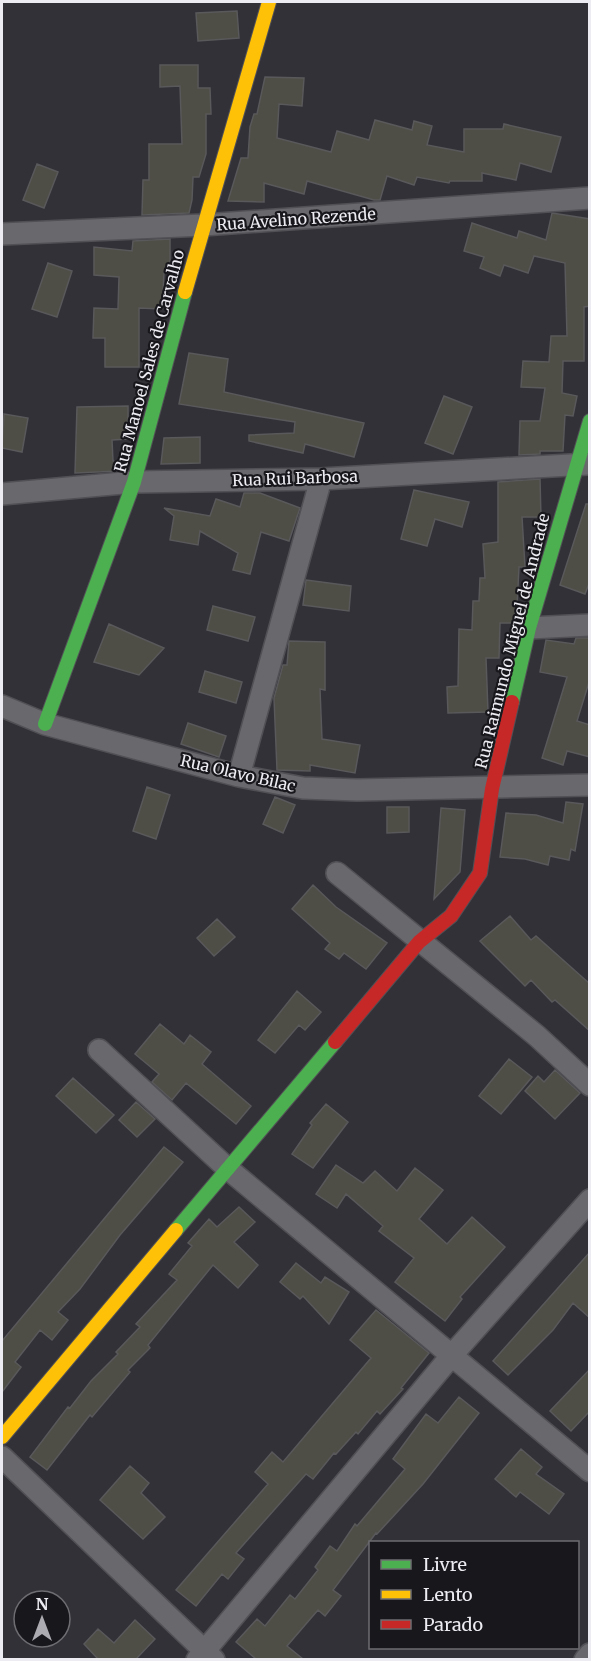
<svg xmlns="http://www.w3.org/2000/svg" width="591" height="1661" font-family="Merriweather,serif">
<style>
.building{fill:#4f4e46;stroke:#59585a;stroke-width:1.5}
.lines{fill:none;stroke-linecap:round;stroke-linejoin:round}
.street-casing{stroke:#515055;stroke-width:24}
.fast-casing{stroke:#515055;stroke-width:16}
.slow-casing{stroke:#515055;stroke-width:16}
.jam-casing{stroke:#515055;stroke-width:16}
.street{stroke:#69686d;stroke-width:21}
.fast{stroke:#4caf50;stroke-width:14}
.slow{stroke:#ffc107;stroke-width:14}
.jam{stroke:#c62828;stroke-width:14}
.labels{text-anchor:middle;stroke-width:4.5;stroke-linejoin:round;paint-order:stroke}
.street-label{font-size:16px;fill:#edecf3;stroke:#18181c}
</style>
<rect width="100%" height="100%" fill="#323137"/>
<path class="building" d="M237,11L239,38L198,41L196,13Z
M160,65H198V88H210L211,114H206V154L199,177H193L192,200L189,213L142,215L143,180H149V144H182L180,86L160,87Z
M265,77L304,78L302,106L279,104L277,138L331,152L337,131L369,140L375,120L412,130L414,121L432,126L427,145L464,152V129H503L504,124L561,137L551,172L520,163L516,180L482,173V181H450L449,183L417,177L414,185L387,176L380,200H374L307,181L304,194L264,183V202L228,201L241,158H248L250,127L254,114H257Z
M37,164L58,172L44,208L23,200Z
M552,213L590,219V306L584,307V361H563L562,393L577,396L573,416L565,415L563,451H540V454L519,455L520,421H540L545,388L521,387L523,361L549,362L551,336H567L565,263L534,256L528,273L504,265L500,276L480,268L484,257L464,251L472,223L517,238L519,231L546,240Z
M170,239V273H164L162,309L139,308V367H105V338H93L94,308L118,309L119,277L94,275V247L132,251L133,241Z
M48,263L72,271L57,317L32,309Z
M189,353L228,359L224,392L364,423L354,457L305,444L303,453L249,441V435L294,433L295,422L179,404Z
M444,396L472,407L453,454L425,443Z
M128,406V439L112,440L113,461L121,464L119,471L75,473L77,407Z
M4,414L28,418L22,452L2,448Z
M200,437V463L161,464L164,438Z
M540,479L541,517H522L525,567H519L517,607L512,623H500L499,658H486L488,712L448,713L447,687L458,686L459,629L472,630L473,601H479L480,578H485L483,544L498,542V482Z
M414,490L469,502L462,527L435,519L427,546L401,539Z
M244,493H260L300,508L289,541L261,532L250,574L233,570L238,553L200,531L198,545L170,540L174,516L164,508L210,516L216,499L240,507Z
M586,504H590V581L585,594L560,585Z
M306,580L351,586L349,611L303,605Z
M213,606L255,617L248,641L207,630Z
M109,624L136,636L164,648L139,675L94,662Z
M576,638H590V679L577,721L590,725V757L567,751L563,765L542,758L567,677L540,672L546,640L574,644Z
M289,641L325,642V690L320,689L322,739L360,745L355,773L310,765V771L277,770L274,698L283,665H287Z
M205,671L242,682L236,703L199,692Z
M188,723L226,736L219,757L181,744Z
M147,787L170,795L156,839L133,831Z
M275,797L295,805L283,833L263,824Z
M566,802L583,804L575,851L571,849L569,860L550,856L548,865L525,859L500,857L506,813L536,815L563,823Z
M387,807H409V832L387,833Z
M441,808L465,810L460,872L434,899Z
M313,885L336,907L387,943L366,969L344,953L339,959L325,949L330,943L292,909Z
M510,916L531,940L536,936L590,984V1031L555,1000L552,1002L531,980L525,986L480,941Z
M217,919L235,937L214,956L197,938Z
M297,991L321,1012L305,1030L299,1025L275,1053L258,1040Z
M160,1024L184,1044L190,1035L211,1052L202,1064L251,1106L236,1124L186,1083L172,1100L152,1082L159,1074L135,1054Z
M509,1059L532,1077L501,1114L479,1096Z
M555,1070L580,1093L555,1119L525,1091L538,1076L544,1082Z
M73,1078L114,1115L96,1133L56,1096Z
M136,1102L155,1119L137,1137L119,1120Z
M326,1104L348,1122L313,1168L292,1154L312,1125L310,1123Z
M164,1147L183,1162L120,1235L80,1289L58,1312L68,1320L52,1340L40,1330L15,1362L21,1367L2,1392V1341Z
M336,1165L363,1183L375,1171L397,1191L415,1168L443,1190L419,1219L447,1244L472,1217L505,1247L460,1297L462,1299L445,1321L395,1282L414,1258L379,1231L383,1226L346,1194L337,1208L316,1194Z
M239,1207L255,1222L234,1242L258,1265L238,1288L213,1265L148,1345L150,1348L128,1370L130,1372L92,1417L90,1415L47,1470L30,1457L68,1407L70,1408L91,1381L118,1354L116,1352L140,1327L136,1324L177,1280L169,1274L192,1246L188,1243L209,1219L217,1227Z
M590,1252V1318L573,1303L553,1330L508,1375L493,1361Z
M296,1263L321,1283L325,1277L349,1292L329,1324L303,1296L300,1299L280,1282Z
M376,1310L429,1353L401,1388L403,1389L380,1414L377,1411L358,1434L356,1432L336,1454L334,1453L313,1479L306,1474L236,1553L244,1559L228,1579L222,1574L196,1606L176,1590L268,1484L255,1472L272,1452L283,1462L371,1358L350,1340Z
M590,1369V1411L571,1431L550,1411Z
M459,1397L479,1413L423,1484L377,1534L376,1533L333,1590L341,1596L325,1616L318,1610L287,1646L303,1659H256L236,1642L257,1619L265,1626L290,1595L295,1599L318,1570L315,1567L330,1546L337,1551L355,1524L357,1526L405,1469L393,1459L426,1414L438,1423Z
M521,1449L542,1467L536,1474L564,1494L549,1514L520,1492L516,1497L495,1479Z
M130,1466L149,1483L141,1493L165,1517L143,1539L100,1500Z
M135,1620L155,1639L136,1659H98L84,1644L98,1629L114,1643Z"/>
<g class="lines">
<defs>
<path id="street" d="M2,234L203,225L590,198
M2,494L134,482L321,479L588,464
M529,628L590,625
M2,706L45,724L239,776L303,788L357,790L590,785
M239,776L321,479
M337,873L537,1036L590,1085
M99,1050L227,1168L590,1471
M2,1457L214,1660
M197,1660L452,1355L590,1200
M585,1660L590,1654"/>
<path id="fast" d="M512,702L529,628L590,421
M45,724L134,482L185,292
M176,1230L335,1042"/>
<path id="slow" d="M185,292L269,2
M2,1437L176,1230"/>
<path id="jam" d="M335,1042L419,942L451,916L480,873L492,789L512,702"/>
</defs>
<use href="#street" class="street-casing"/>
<use href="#fast" class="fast-casing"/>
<use href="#slow" class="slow-casing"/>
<use href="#jam" class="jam-casing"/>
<use href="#street" class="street"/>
<use href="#fast" class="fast"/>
<use href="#slow" class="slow"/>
<use href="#jam" class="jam"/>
</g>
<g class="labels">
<g class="street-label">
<text transform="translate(296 219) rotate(-4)" y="6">Rua Avelino Rezende</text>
<text transform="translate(149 361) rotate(-75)" y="6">Rua Manoel Sales de Carvalho</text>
<text transform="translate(295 478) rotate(-2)" y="6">Rua Rui Barbosa</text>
<text transform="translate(512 641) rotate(-76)" y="6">Rua Raimundo Miguel de Andrade</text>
<text transform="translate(238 773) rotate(13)" y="6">Rua Olavo Bilac</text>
</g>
</g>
<rect width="591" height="1661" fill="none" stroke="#edecf3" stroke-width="6"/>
<rect x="369" y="1541" width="210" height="108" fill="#18181c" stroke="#6d6d72" stroke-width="1.5"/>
<rect x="381" y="1560" width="30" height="9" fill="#4caf50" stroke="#6d6d72" stroke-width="1.5"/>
<text x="423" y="1571" font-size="18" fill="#edecf3">Livre</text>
<rect x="381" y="1590" width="30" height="9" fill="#ffc107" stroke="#6d6d72" stroke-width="1.5"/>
<text x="423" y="1601" font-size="18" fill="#edecf3">Lento</text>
<rect x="381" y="1620" width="30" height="9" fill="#c62828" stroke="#6d6d72" stroke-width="1.5"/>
<text x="423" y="1631" font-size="18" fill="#edecf3">Parado</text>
<g transform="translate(42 1619)"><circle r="28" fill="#18181c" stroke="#6d6d72" stroke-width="1.5"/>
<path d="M0-4.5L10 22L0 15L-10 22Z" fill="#acabb1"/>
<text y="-9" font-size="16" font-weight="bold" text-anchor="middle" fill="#edecf3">N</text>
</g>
</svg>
